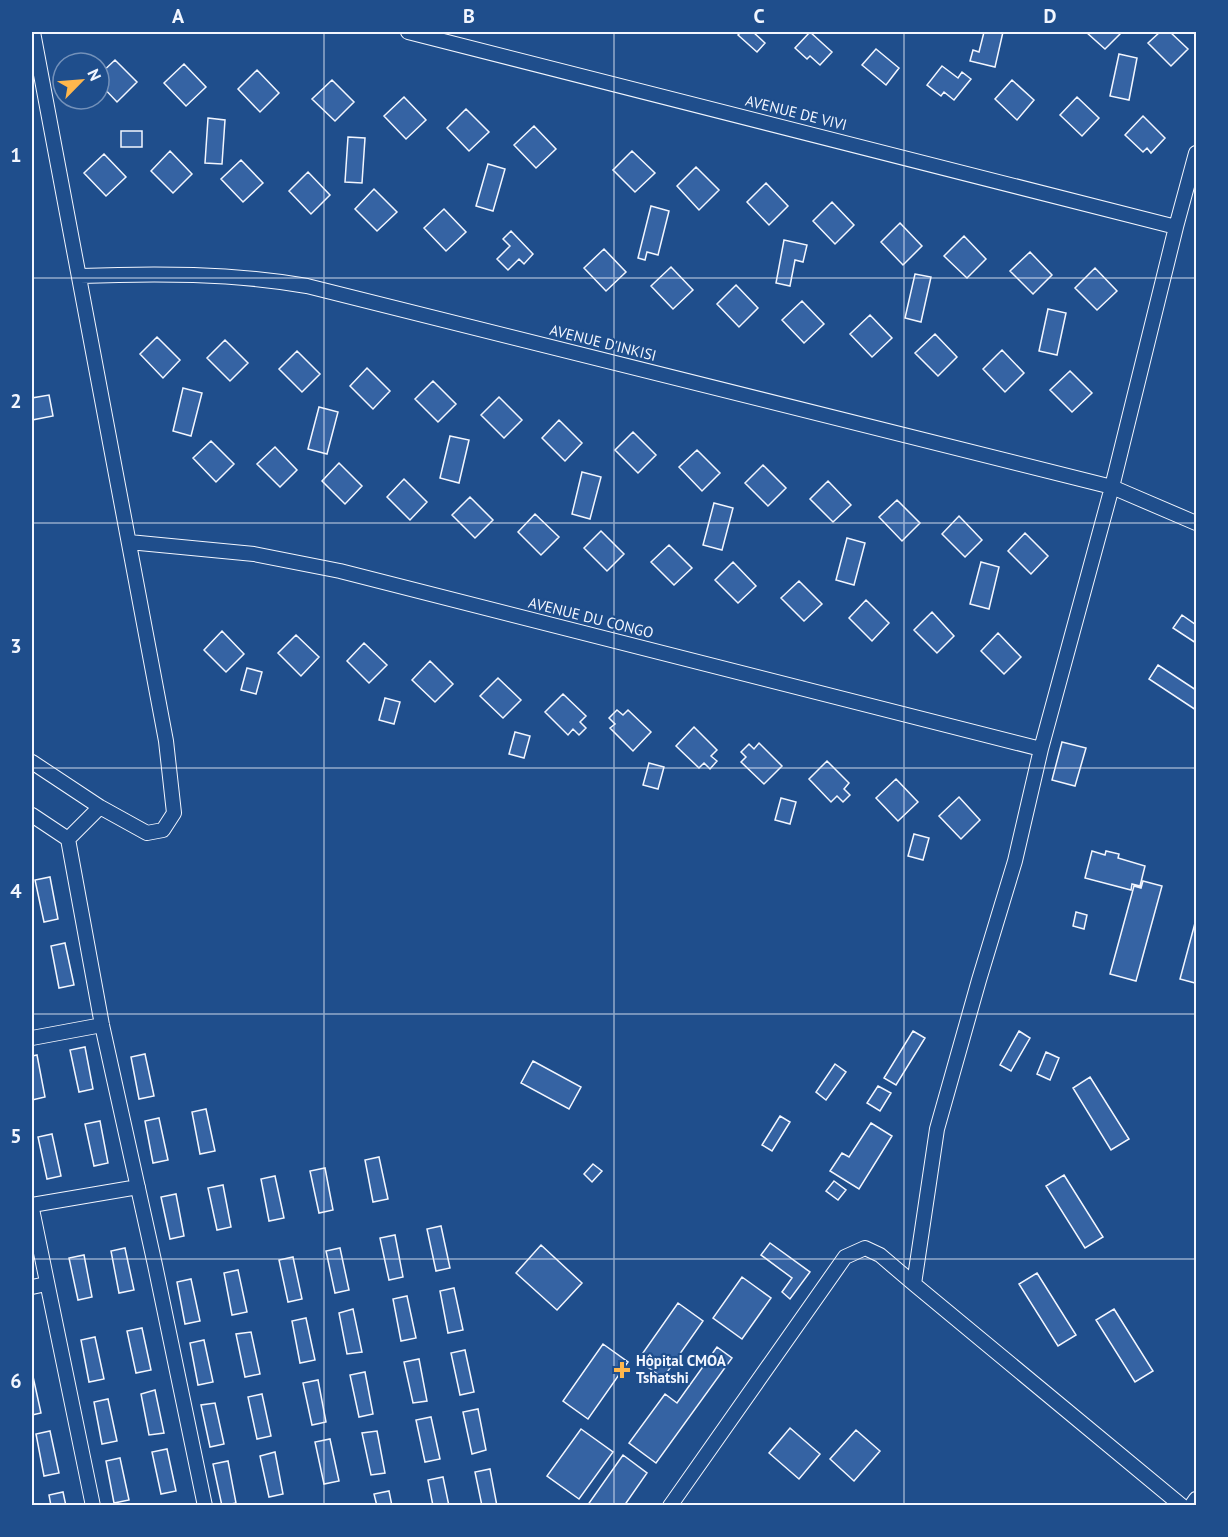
<svg xmlns="http://www.w3.org/2000/svg" width="1228" height="1537" font-family="'PT Sans',sans-serif">
<style>
.building{fill:#3563a3;stroke:#f2f6ff;stroke-width:1.5}
.lines{fill:none;stroke-linecap:round;stroke-linejoin:round}
.street-casing{stroke:#f2f6ff;stroke-width:16}
.street{stroke:#1f4e8c;stroke-width:14}
.grid{fill:none;stroke:#f2f6ff;stroke-width:1.5;stroke-opacity:0.55}
.poi-dot{fill:#ffb74d;stroke:#1f4e8c;stroke-width:2}
.labels{text-anchor:middle;stroke-width:4.5;stroke-linejoin:round;paint-order:stroke}
.street-label{font-size:15px;fill:#f2f6ff;stroke:#1f4e8c}
.poi-label{font-size:15px;font-weight:bold;fill:#f2f6ff;stroke:#1f4e8c;text-anchor:start}
.neatline{fill:none;stroke:#f2f6ff;stroke-width:2}
.grid-label{font-size:20px;text-anchor:middle;font-weight:bold;fill:#f2f6ff}
</style>
<rect width="100%" height="100%" fill="#1f4e8c"/>
<path class="building" d="M741,32H753L765,43L757,52L738,35Z
M810,32L832,52L820,65L810,56L807,59L795,48Z
M984,32H1003L995,67L970,61L973,50L979,52Z
M1086,32H1122L1105,49Z
M1160,32H1170L1188,49L1171,66L1148,43Z
M876,49L899,68L886,85L862,65Z
M1119,54L1137,58L1129,100L1110,96Z
M115,60L137,82L117,102L99,83V75Z
M184,64L206,87L186,106L164,83Z
M942,66L958,78L962,72L971,79L954,100L944,92L941,96L927,85Z
M257,70L279,93L260,112L238,89Z
M332,80L354,102L335,121L312,99Z
M1012,80L1034,100L1017,120L995,99Z
M404,97L426,120L406,139L384,116Z
M1077,97L1099,118L1082,136L1060,115Z
M466,109L489,132L469,151L447,128Z
M1143,116L1165,138L1151,153L1147,148L1143,152L1125,135Z
M208,118L225,120L222,164L205,163Z
M534,126L556,149L536,168L514,145Z
M121,131H142V147H121Z
M348,137L365,138L362,183L345,182Z
M170,151L192,174L173,193L151,171Z
M632,151L655,173L635,192L613,170Z
M104,154L126,177L106,196L84,173Z
M241,160L263,183L243,202L221,179Z
M488,164L505,169L493,211L476,206Z
M696,167L719,190L699,210L677,186Z
M308,172L330,195L311,214L289,191Z
M766,183L788,206L769,225L747,202Z
M374,189L397,212L377,231L355,209Z
M832,202L854,225L835,244L813,221Z
M651,206L669,211L658,255L647,252L645,260L638,258Z
M444,209L466,232L446,251L424,228Z
M900,223L922,246L903,265L881,242Z
M511,231L533,254L524,264L519,259L508,270L497,259L510,246L503,239Z
M964,236L986,259L967,278L944,256Z
M784,240L807,245L803,262L795,260L790,286L776,283Z
M604,249L626,272L606,291L584,268Z
M1030,252L1052,275L1033,294L1010,271Z
M671,267L693,290L673,309L651,286Z
M1095,268L1117,291L1097,310L1075,288Z
M915,274L931,277L921,322L905,318Z
M736,285L758,308L739,327L717,304Z
M802,301L824,324L804,343L782,320Z
M1048,309L1066,313L1057,355L1039,351Z
M870,315L892,338L872,357L850,334Z
M935,334L957,357L938,376L915,353Z
M157,337L180,360L163,378L140,354Z
M225,340L248,363L230,381L207,358Z
M1002,350L1024,373L1005,392L983,369Z
M297,351L320,374L302,392L279,369Z
M367,368L390,391L373,409L350,386Z
M1070,371L1092,393L1072,412L1050,390Z
M433,381L456,404L438,422L415,399Z
M183,388L202,393L191,436L173,431Z
M49,395L53,416L32,420V398Z
M499,397L522,420L504,438L481,415Z
M319,407L338,412L327,454L308,449Z
M559,420L582,443L565,461L542,438Z
M633,432L656,455L638,473L615,450Z
M450,436L469,440L459,483L440,478Z
M211,441L234,464L216,482L193,458Z
M275,447L297,470L280,487L257,464Z
M697,450L720,473L702,491L679,467Z
M339,463L362,486L345,504L322,481Z
M763,465L786,488L768,506L745,483Z
M582,472L601,477L590,519L572,514Z
M404,479L427,502L410,520L387,497Z
M828,481L851,505L833,522L810,499Z
M470,497L493,520L475,538L452,515Z
M897,500L920,523L902,541L879,517Z
M714,503L733,508L722,550L703,545Z
M535,514L559,537L541,555L518,532Z
M959,516L982,540L965,557L942,534Z
M601,531L624,554L607,571L584,548Z
M1025,533L1048,556L1031,574L1008,551Z
M847,538L865,543L854,585L836,580Z
M669,545L692,568L674,585L651,562Z
M733,562L756,586L738,603L715,580Z
M981,562L999,567L989,609L970,604Z
M799,581L822,604L804,621L781,598Z
M866,600L889,623L872,641L849,618Z
M932,612L954,636L937,653L914,630Z
M1182,615L1196,625V643L1173,628Z
M222,631L244,654L226,672L204,650Z
M998,633L1021,657L1004,674L981,651Z
M296,635L319,657L301,676L278,653Z
M364,643L387,665L369,683L347,661Z
M430,661L453,684L435,702L412,680Z
M1158,665L1196,690V710L1149,679Z
M247,668L262,672L256,694L241,690Z
M498,678L521,700L503,718L480,696Z
M563,694L586,716L580,722L586,728L579,735L573,729L568,735L545,712Z
M385,698L400,702L394,724L379,720Z
M617,710L623,715L628,710L651,732L633,751L610,728L615,724L609,718Z
M694,727L717,750L711,756L717,761L710,769L704,763L699,768L676,746Z
M515,732L530,736L524,758L509,754Z
M1062,742L1086,748L1075,786L1052,780Z
M759,743L782,766L764,784L741,762L746,757L741,752L749,744L754,749Z
M827,761L849,783L844,789L850,795L843,802L837,796L831,802L809,779Z
M649,763L664,767L658,789L643,785Z
M896,779L918,802L898,821L876,798Z
M959,797L980,820L961,839L939,816Z
M781,798L796,802L790,824L775,820Z
M914,834L929,838L923,860L908,856Z
M1092,851L1105,855L1106,851L1119,854L1118,858L1145,866L1140,886L1132,884L1131,890L1085,878Z
M50,877L58,919L44,922L35,880Z
M1143,881L1162,886L1136,981L1110,974L1134,886L1141,888Z
M1076,912L1087,915L1084,929L1073,926Z
M1195,923L1196,976L1195,983L1180,979Z
M65,943L74,985L59,988L51,946Z
M913,1031L925,1038L896,1085L884,1078Z
M1019,1031L1030,1038L1011,1071L1000,1065Z
M85,1047L93,1089L79,1092L70,1050Z
M1046,1052L1059,1058L1050,1080L1037,1074Z
M145,1054L154,1096L139,1099L131,1057Z
M37,1055L45,1097L32,1100V1056Z
M533,1061L581,1087L569,1109L521,1083Z
M835,1064L846,1072L826,1100L816,1092Z
M1090,1077L1129,1139L1111,1150L1073,1088Z
M878,1086L891,1093L880,1111L867,1103Z
M206,1109L215,1151L200,1154L192,1112Z
M780,1116L790,1122L772,1151L762,1145Z
M159,1118L168,1160L153,1163L145,1121Z
M100,1121L108,1163L94,1166L85,1124Z
M871,1123L892,1136L859,1189L830,1171L842,1153L849,1157Z
M52,1134L61,1176L47,1179L38,1137Z
M379,1157L388,1199L373,1202L365,1160Z
M593,1164L602,1171L592,1182L584,1174Z
M325,1168L333,1210L319,1213L310,1171Z
M1064,1175L1103,1237L1085,1248L1046,1186Z
M275,1176L284,1218L269,1221L261,1179Z
M834,1181L846,1190L838,1200L826,1191Z
M223,1185L231,1227L217,1230L208,1188Z
M176,1194L184,1236L170,1239L161,1197Z
M441,1226L450,1268L436,1271L427,1229Z
M395,1235L403,1277L389,1280L380,1238Z
M770,1243L810,1272L790,1299L782,1292L792,1278L761,1255Z
M541,1245L582,1283L557,1310L516,1273Z
M125,1248L134,1290L119,1293L111,1251Z
M340,1248L349,1290L335,1293L326,1251Z
M84,1255L92,1297L78,1300L69,1258Z
M293,1257L302,1299L288,1302L279,1260Z
M238,1270L247,1312L232,1315L224,1273Z
M1037,1273L1076,1335L1058,1346L1019,1284Z
M742,1277L771,1298L742,1339L713,1318Z
M191,1279L200,1321L185,1324L177,1282Z
M454,1288L463,1330L448,1333L440,1291Z
M407,1296L416,1338L401,1341L393,1299Z
M678,1303L703,1321L663,1378L638,1360Z
M353,1309L362,1352L347,1354L339,1313Z
M1114,1309L1153,1371L1135,1382L1096,1320Z
M306,1318L315,1360L300,1363L292,1321Z
M142,1328L151,1370L136,1373L127,1331Z
M251,1332L260,1374L245,1377L236,1334Z
M95,1337L104,1379L89,1382L81,1340Z
M204,1340L213,1382L198,1385L190,1343Z
M603,1344L628,1362L588,1419L563,1401Z
M717,1347L732,1358L656,1463L629,1443L665,1394L677,1403Z
M465,1350L474,1392L460,1395L451,1353Z
M419,1359L427,1401L413,1403L404,1362Z
M32,1372L41,1413L32,1415Z
M365,1372L373,1414L359,1417L350,1375Z
M318,1380L326,1422L312,1425L303,1383Z
M155,1390L164,1433L149,1435L141,1394Z
M262,1394L271,1436L257,1439L248,1397Z
M108,1399L117,1441L102,1444L94,1402Z
M215,1403L224,1444L210,1447L201,1405Z
M478,1409L486,1450L472,1454L463,1412Z
M431,1417L440,1459L425,1462L416,1420Z
M790,1428L820,1454L799,1479L769,1453Z
M581,1429L613,1452L579,1499L547,1476Z
M856,1430L880,1451L854,1481L830,1459Z
M50,1431L59,1473L44,1476L36,1434Z
M377,1431L385,1473L371,1475L362,1433Z
M330,1439L339,1481L324,1484L315,1442Z
M167,1449L176,1491L161,1494L152,1452Z
M275,1452L283,1494L269,1497L260,1456Z
M623,1455L647,1473L624,1506H587Z
M120,1458L129,1500L114,1503L106,1461Z
M228,1461L236,1503L222,1506L213,1464Z
M490,1469L497,1506H482L475,1472Z
M443,1477L449,1506H433L428,1480Z
M389,1491L392,1506H377L374,1494Z
M63,1492L66,1506H51L49,1495Z"/>
<g class="lines">
<defs>
<path id="street" d="M408,32L1176,227
M80,276C155,273 232,273 307,286L1112,487L1196,523
M129,542L254,554L340,571L1041,749
M32,762L100,807L147,833L163,830L174,813L166,741L33,32
M32,815L68,839L100,807
M68,839L102,1025L155,1265L205,1506
M32,1038L102,1025
M32,1205L138,1187
M32,1209L93,1506
M914,1284L937,1129L979,980L1015,861L1041,749L1112,487L1176,227L1196,153
M32,1287L46,1284
M670,1506L845,1257L865,1248L880,1255L914,1284L1182,1506
M1191,1506L1196,1499"/>
</defs>
<use href="#street" class="street-casing"/>
<use href="#street" class="street"/>
</g>
<path class="grid" d="M324,32V1506M614,32V1506M904,32V1506M32,278H1196M32,523H1196M32,768H1196M32,1014H1196M32,1259H1196"/>
<path class="poi-dot" d="M619 1361h6v6h6v6h-6v6h-6v-6h-6v-6h6z"/>
<g class="labels">
<g class="street-label">
<text transform="translate(796 113) rotate(14)" y="5">AVENUE DE VIVI</text>
<text transform="translate(603 343) rotate(14)" y="5">AVENUE D'INKISI</text>
<text transform="translate(591 618) rotate(14)" y="5">AVENUE DU CONGO</text>
</g>
<g class="poi-label">
<text x="636" y="1366">Hôpital CMOA<tspan x="636" dy="17">Tshatshi</tspan></text>
</g>
</g>
<rect width="1228" height="1537" fill="none" stroke="#1f4e8c" stroke-width="66"/>
<g transform="translate(81 81) rotate(65)"><circle r="28" fill="#1f4e8c" stroke="#7391ba" stroke-width="1.5"/>
<path d="M0-4.5L10 22L0 15L-10 22Z" fill="#ffb74d"/>
<text y="-9" font-size="16" font-weight="bold" text-anchor="middle" fill="#f2f6ff">N</text>
</g>
<rect x="33" y="33" width="1162" height="1471" class="neatline"/>
<g class="grid-label">
<text x="178" y="23">A</text>
<text x="469" y="23">B</text>
<text x="759" y="23">C</text>
<text x="1050" y="23">D</text>
<text x="16" y="162">1</text>
<text x="16" y="408">2</text>
<text x="16" y="653">3</text>
<text x="16" y="898">4</text>
<text x="16" y="1143">5</text>
<text x="16" y="1388">6</text>
</g>
</svg>
